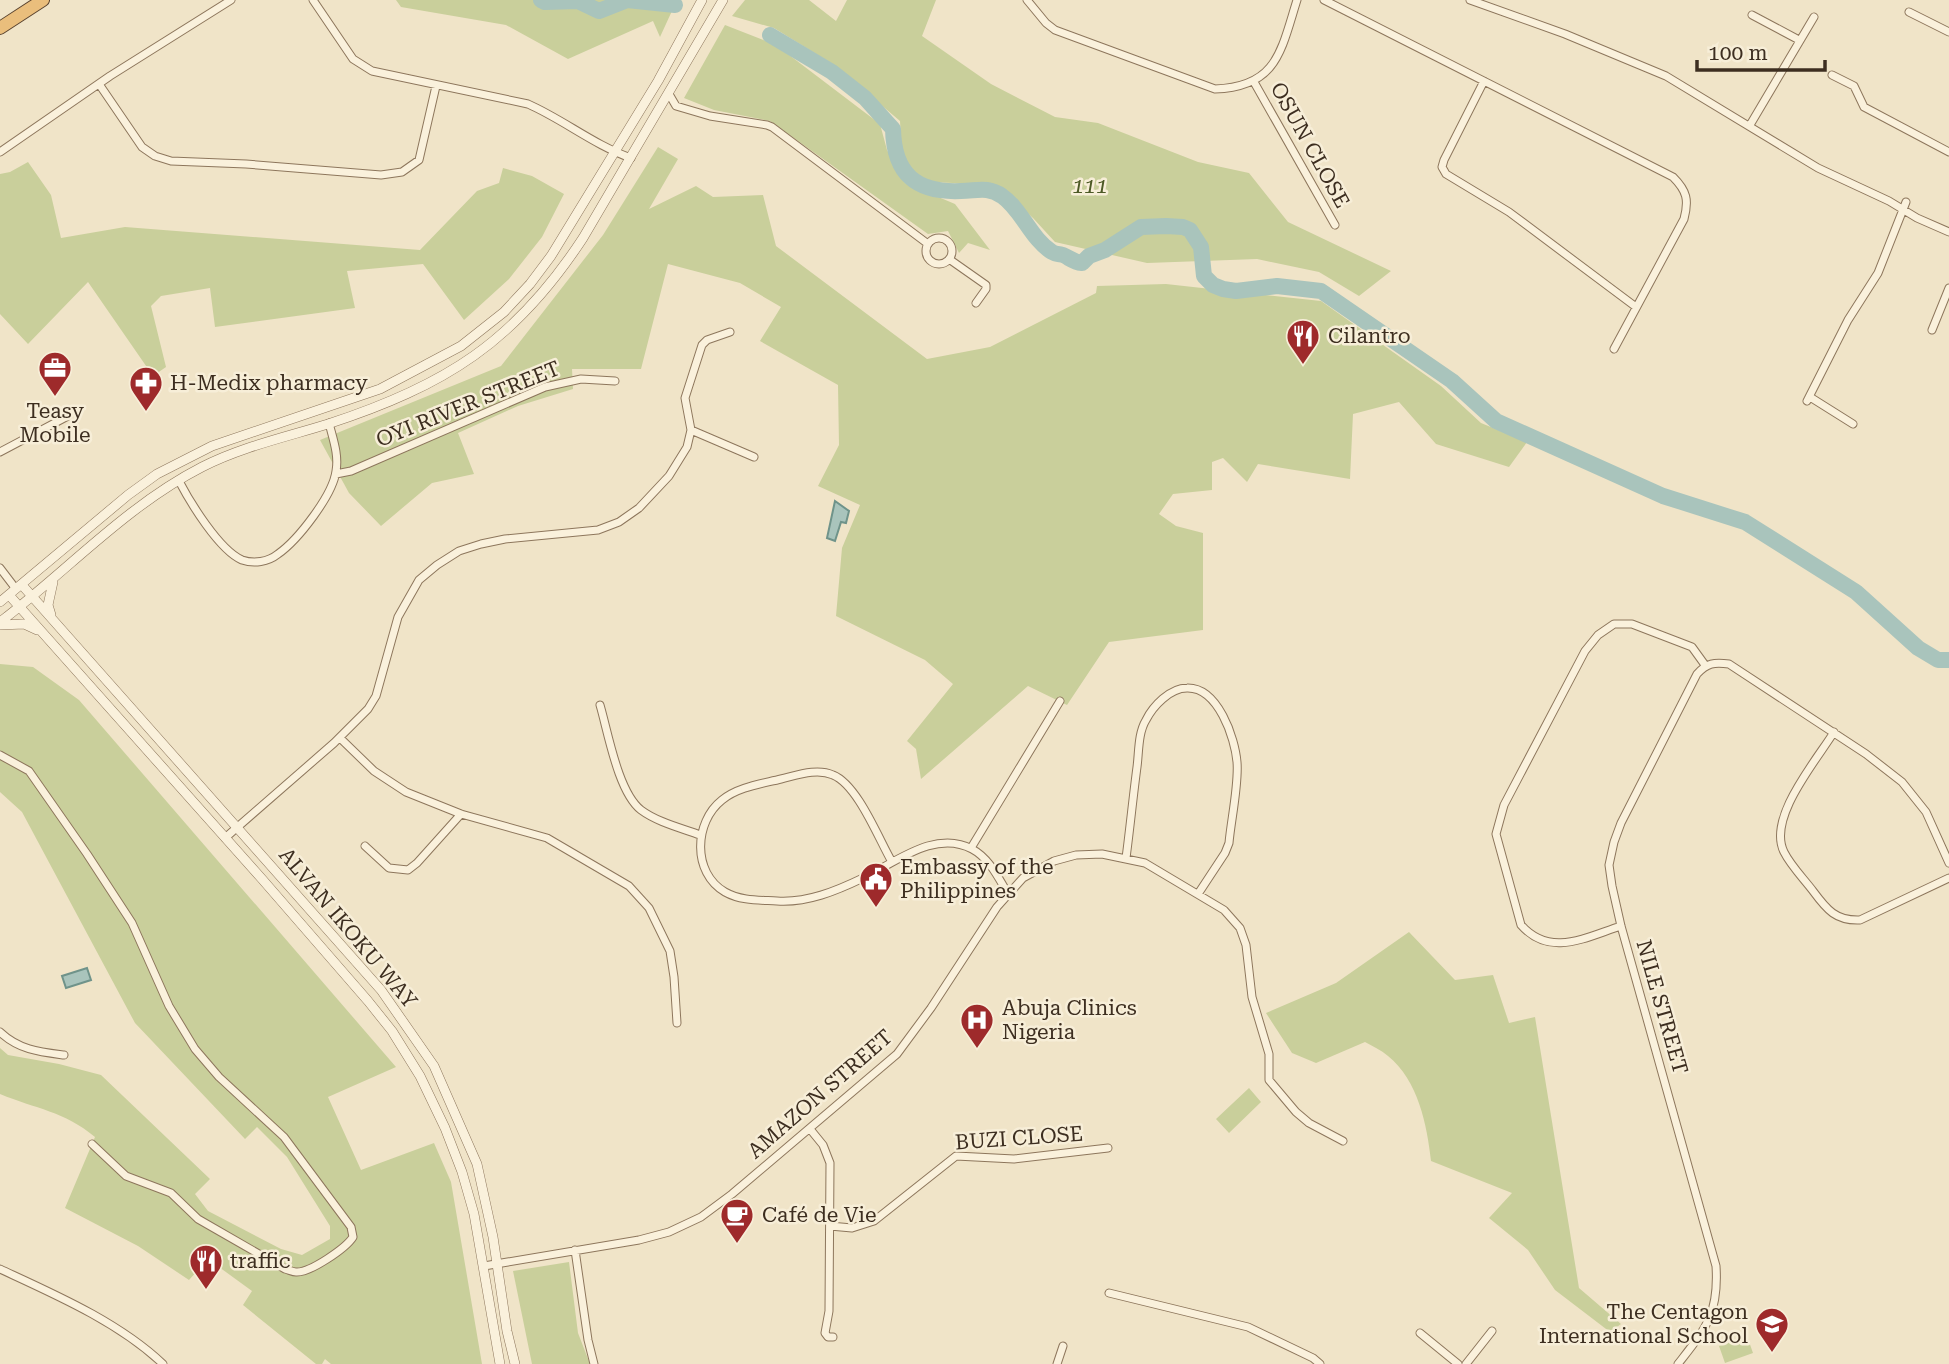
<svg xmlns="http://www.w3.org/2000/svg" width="1949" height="1364" font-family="'Roboto Serif',serif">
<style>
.green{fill:#c9cf9b}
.water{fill:#a9c4bc;stroke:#6f938a;stroke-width:2}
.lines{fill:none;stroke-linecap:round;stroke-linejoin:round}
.river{stroke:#a9c4bc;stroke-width:16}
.minor-casing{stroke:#8d765c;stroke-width:9}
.tertiary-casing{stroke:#8d765c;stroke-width:10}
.trunk-casing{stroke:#5b4430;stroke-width:14}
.minor{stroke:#faf1dc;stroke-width:7}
.tertiary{stroke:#faf1dc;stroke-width:9}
.trunk{stroke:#eabe7c;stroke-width:12}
.labels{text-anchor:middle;stroke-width:5;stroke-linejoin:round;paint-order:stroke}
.street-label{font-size:21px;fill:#3d2e20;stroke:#f7eed8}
.park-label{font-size:21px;font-style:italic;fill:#4d5a26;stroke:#f7eed8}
.poi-label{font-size:21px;fill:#3d2e20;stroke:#f7eed8;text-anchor:start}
</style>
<rect width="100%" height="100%" fill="#f0e4c8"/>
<path class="green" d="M396,0H677L660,37L653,21L568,59L506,25L401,7Z
M745,0H809L836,21L847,0H936L922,36L991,84L1055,117L1098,123L1198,162L1249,173L1288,222L1391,271L1359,296L1319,272L1257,259L1147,263L1055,242L1033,218L996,185L931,182L911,171L902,155L900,121L834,65L774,28L732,16Z
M725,25L776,45L880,124L887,150L905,183L955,204L990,250L968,243L959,253L948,231L928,234L770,121L714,110L684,98Z
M658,147L678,159L649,209L696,186L713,197L763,195L776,246L927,359L990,347L1096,293L1097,286L1166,284L1321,301L1441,386L1481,423L1527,442L1509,467L1436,444L1399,402L1353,414L1350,479L1258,464L1247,482L1223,458L1212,462V490L1173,494L1159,514L1176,526L1203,533V630L1109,642L1067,705L1028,686L921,779L916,749L907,741L953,684L925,660L836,616L842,548L860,505L818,486L839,445L838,385L760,341L781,307L740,283L668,264L641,369H572L573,389L518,406L458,433L474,474L432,483L381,526L349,493L320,440L501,366L603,235Z
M28,162L51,195L61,238L125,227L420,250L477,191L499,183L503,168L532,176L564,194L542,237L509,279L464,320L423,264L347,271L355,308L215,327L210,288L161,296L151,306L166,367L153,376L88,282L28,344L0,314V174L10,172Z
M0,664L33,667L79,700L396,1067L328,1097L361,1170L434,1143L451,1182L482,1364H331L325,1359L322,1364H316L243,1305L252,1291L208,1259L189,1280L138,1246L65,1208L95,1137C64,1111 36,1109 0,1094V1048L8,1055L59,1064L101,1075L210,1179L195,1194L208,1211L281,1249L302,1255L330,1239V1226L287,1157L257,1127L245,1139L135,1023L22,812L0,792Z
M1409,932L1455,980L1493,975L1509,1023L1535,1017L1579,1288L1621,1324L1610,1332L1555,1290L1528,1250L1489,1218L1512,1193L1431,1161C1427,1125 1418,1080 1388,1056C1381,1050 1372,1046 1365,1042L1316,1063L1292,1053L1266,1013L1336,983Z
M1249,1088L1261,1102L1229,1133L1216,1119Z
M569,1262L578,1333L590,1364H532L513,1271Z
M1747,1336L1753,1353L1725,1363L1719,1346Z"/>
<path class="water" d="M835,501L849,511L846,523L841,522L835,541L827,538Z
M87,968L91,980L66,988L62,976Z"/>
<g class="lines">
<path class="river" d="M541,0L545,2L578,1L599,11L627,0L675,5
M770,35L832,72L865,98L893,129C894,174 916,193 961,191C977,191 987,186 1002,196C1022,210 1031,239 1052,252C1057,255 1057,253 1063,255C1070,258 1073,262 1082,263L1089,256L1105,250L1141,227L1166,226L1183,227L1190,230L1201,247L1204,276L1213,285L1223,289L1236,291L1277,286L1321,291L1452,381L1496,421L1663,496L1745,522L1856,592L1918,648L1938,660H1949"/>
<defs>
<path id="minor" d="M313,0L353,59L372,71L528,104C564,120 594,145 631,158
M1027,0L1046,23L1055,30L1215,89C1277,87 1281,51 1297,0
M1324,0L1673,177C1687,191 1689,200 1684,219L1614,349
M1470,0L1565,34L1666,76L1818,168L1889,201L1917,218L1949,232
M1909,12L1949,32
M1752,15L1799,40
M1832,75L1854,86L1864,107L1949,152
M1484,81L1444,160L1442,167L1446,174L1509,212L1636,307
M1254,82L1335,225
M99,84L142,147L155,156L171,161L246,164L381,175L402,172L419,160L436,86
M669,94L676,106L710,116L767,125L772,127L928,244
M1750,125L1814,17
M0,152L110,76L231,0
M926 251a13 13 0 1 1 26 0a13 13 0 1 1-26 0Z
M949,259L986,285V289L976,303
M1932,330L1949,288
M1810,397L1853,424
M1807,401L1848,320L1878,273L1906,202
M691,430L754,457
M0,452L68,416
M336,474L351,471L545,387L581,379L615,381
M179,481C190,502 219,550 242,560C254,564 268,562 278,554C298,540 333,495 336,471C339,455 333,439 329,423
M0,568L16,589
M600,705C608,732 618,792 641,810C657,822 681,828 700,835
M1834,732C1816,761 1767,818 1784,852C1791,866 1804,879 1813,891C1827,910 1836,921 1860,920L1949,878
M340,738L374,771L406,792L461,814L547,838L629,886L649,908L670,951L674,977L677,1023
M0,755L29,771L87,854L132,923L169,1006L195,1049L219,1077L284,1137L351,1227L353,1237C346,1248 310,1273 296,1272C293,1272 289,1270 285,1269L198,1219L171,1193L126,1176L92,1144
M225,838L334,743L368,709L376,696L398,617L419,580L437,565L459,551L481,544L505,539L598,530L619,522L639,508L669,476L687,447L691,430L685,398L702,345L707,340L730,332
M365,846L389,868L408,870L417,863L461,814
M971,848L1060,701
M1126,858C1130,828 1133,797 1137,767C1139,752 1138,733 1146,720C1153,706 1170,688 1187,688C1218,687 1235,738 1237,762C1239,784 1231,820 1229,843L1225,853L1198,894
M892,862C879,840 858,785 833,775C817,768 798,775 781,779C761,784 738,787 722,800C694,822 692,873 725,892C741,901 759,900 777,901C807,903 836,891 863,878C895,863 935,829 972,849C989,858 998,877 1008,894
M1621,926C1586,937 1550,958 1521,925L1496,834L1504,805L1585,651L1598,635L1614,624H1632L1692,647L1705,665
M0,1032C19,1050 40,1052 64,1055
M810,1129L823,1145L830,1163L829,1311L825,1333L828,1337H833
M830,1226L852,1228L874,1221L956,1156L1014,1159L1108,1148
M575,1250L588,1340L594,1364
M484,1266L639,1240L669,1232L701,1217L732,1194L897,1054L931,1008L997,907L1023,878L1054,861L1076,855L1102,854L1145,863L1224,910L1240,928L1246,945L1252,997L1269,1054V1080L1296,1112L1309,1123L1343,1141
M0,1269C54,1294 119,1322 163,1364
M1109,1293L1248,1327L1313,1358L1320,1364
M1420,1333L1458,1364
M1057,1364L1063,1346
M1466,1364L1492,1331
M1678,1364C1706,1328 1719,1314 1716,1266L1621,926L1612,886L1609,865L1614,842L1621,823L1697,674C1707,663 1714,662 1729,664L1866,754L1902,782L1926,812L1949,863"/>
<path id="tertiary" d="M22,585L381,990L434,1066L477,1164L493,1237L507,1331L515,1364
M9,595L262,879L368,1001L392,1031L420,1076L445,1128L462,1172L474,1214L500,1364
M0,602L128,495L157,474L212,446L380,389L461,346L504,312L530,284L551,256L658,81L702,0
M51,615L48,605L53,582
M0,622C67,571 126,506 202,467C241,447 286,437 328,424C445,386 515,342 583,238L723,0
M0,625L24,624L37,630"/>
<path id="trunk" d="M0,28L43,0"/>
</defs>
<use href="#minor" class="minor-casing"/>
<use href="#tertiary" class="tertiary-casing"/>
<use href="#trunk" class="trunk-casing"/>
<use href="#minor" class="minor"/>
<use href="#tertiary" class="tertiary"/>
<use href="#trunk" class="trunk"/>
</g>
<defs>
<symbol id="restaurant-pin" viewBox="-11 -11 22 30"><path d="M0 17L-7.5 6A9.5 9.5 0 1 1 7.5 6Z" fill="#9e2a2b" stroke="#f7eed8"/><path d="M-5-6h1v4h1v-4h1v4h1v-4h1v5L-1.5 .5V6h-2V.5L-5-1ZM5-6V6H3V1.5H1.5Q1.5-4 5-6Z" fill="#fff"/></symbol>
<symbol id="office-pin" viewBox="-11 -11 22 30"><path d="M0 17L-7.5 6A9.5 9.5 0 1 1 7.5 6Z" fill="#9e2a2b" stroke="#f7eed8"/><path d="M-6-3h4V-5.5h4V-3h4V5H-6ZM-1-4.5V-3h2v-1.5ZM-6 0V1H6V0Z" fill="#fff"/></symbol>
<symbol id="pharmacy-pin" viewBox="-11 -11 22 30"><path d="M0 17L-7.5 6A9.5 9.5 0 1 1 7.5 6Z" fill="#9e2a2b" stroke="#f7eed8"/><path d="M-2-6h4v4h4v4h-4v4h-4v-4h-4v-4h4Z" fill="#fff"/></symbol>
<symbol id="civic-pin" viewBox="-11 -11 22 30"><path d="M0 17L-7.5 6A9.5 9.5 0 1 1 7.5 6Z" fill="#9e2a2b" stroke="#f7eed8"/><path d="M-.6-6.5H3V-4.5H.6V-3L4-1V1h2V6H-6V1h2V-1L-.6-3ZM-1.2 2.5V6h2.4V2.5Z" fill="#fff"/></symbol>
<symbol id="hospital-pin" viewBox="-11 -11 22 30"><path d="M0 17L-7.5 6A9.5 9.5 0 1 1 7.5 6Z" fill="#9e2a2b" stroke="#f7eed8"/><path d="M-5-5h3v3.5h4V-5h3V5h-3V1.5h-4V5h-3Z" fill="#fff"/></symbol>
<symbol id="cafe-pin" viewBox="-11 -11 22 30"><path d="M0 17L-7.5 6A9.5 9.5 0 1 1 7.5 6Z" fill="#9e2a2b" stroke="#f7eed8"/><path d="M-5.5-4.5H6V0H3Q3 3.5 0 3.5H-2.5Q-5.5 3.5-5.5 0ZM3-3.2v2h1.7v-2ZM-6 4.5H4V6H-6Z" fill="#fff"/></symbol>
<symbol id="school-pin" viewBox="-11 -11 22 30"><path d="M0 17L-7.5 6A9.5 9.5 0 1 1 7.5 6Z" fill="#9e2a2b" stroke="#f7eed8"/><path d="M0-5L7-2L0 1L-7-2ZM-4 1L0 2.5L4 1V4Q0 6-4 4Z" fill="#fff"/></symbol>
</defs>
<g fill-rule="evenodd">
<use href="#restaurant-pin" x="1284" y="317" width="38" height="52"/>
<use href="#office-pin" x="36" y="349" width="38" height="52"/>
<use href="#pharmacy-pin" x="127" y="364" width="38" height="52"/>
<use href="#civic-pin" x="857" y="860" width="38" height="52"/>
<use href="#hospital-pin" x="958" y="1001" width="38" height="52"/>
<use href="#cafe-pin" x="718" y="1196" width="38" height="52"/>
<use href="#restaurant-pin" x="187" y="1242" width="38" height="52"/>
<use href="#school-pin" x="1753" y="1305" width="38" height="52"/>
</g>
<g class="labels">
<g class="street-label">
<text transform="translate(1310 145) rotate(61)" y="7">OSUN CLOSE</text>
<text transform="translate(468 404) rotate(-22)" y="7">OYI RIVER STREET</text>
<text transform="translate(348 928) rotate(50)" y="7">ALVAN IKOKU WAY</text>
<text transform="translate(1662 1007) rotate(74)" y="7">NILE STREET</text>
<text transform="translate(820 1094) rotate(-41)" y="7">AMAZON STREET</text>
<text transform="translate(1019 1138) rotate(-4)" y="7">BUZI CLOSE</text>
</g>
<g class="park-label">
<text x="1090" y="193">111</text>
</g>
<g class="poi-label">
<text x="1328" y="343">Cilantro</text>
<text x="170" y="390">H-Medix pharmacy</text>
<text x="55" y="418" text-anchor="middle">Teasy<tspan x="55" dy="24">Mobile</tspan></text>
<text x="900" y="874">Embassy of the<tspan x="900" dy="24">Philippines</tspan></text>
<text x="1002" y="1015">Abuja Clinics<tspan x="1002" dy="24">Nigeria</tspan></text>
<text x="762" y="1222">Café de Vie</text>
<text x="230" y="1268">traffic</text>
<text x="1748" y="1319" text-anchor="end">The Centagon<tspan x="1748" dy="24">International School</tspan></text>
</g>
</g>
<path d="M1697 60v10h128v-10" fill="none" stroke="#3d2e20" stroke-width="3.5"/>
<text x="1708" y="60" font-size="21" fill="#3d2e20" stroke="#f7eed8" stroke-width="5" paint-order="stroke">100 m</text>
</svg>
